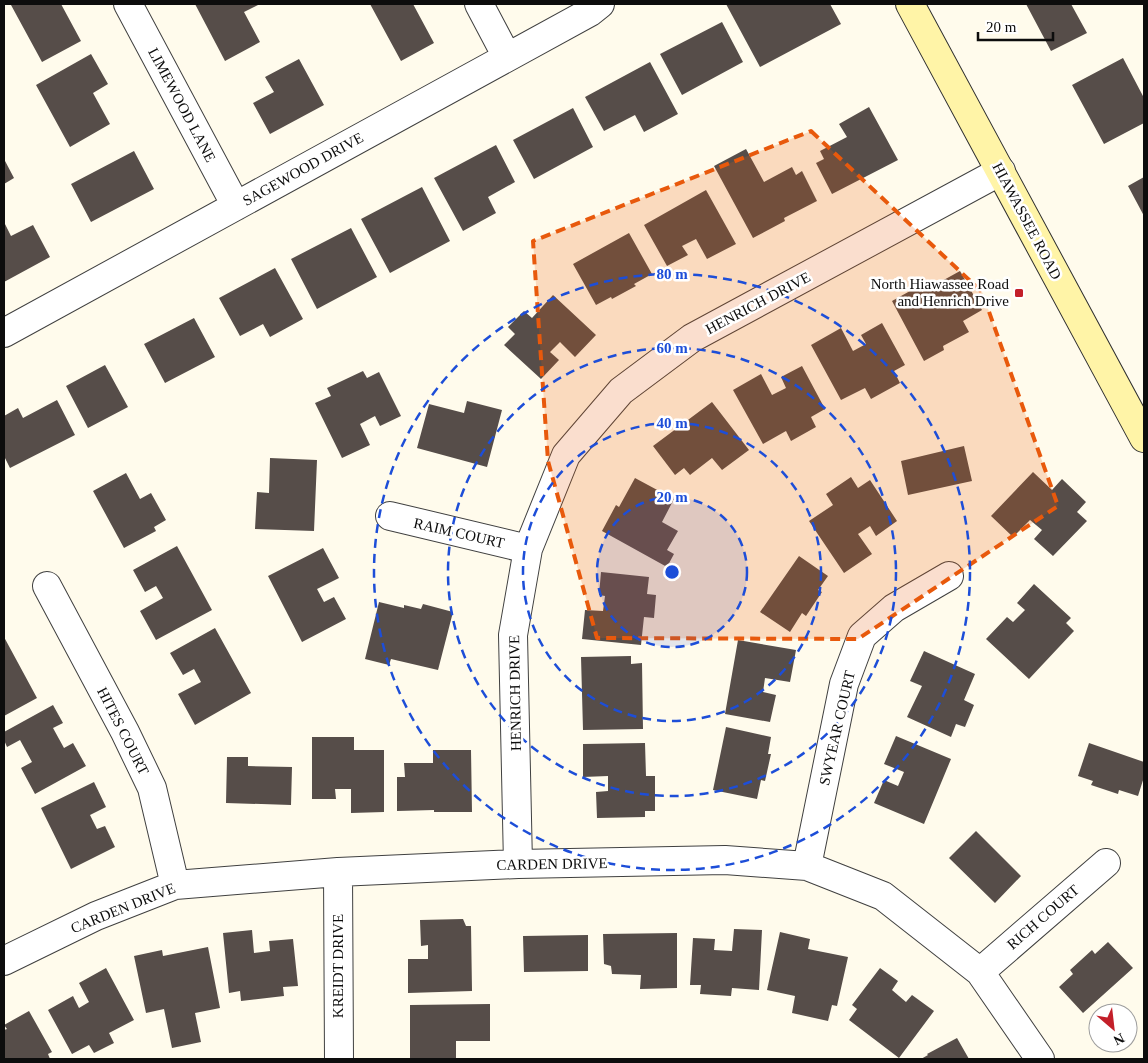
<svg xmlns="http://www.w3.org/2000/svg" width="1148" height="1063" font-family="Georgia,serif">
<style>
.building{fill:#564d49}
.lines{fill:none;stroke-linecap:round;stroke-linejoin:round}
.minor-casing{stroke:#404040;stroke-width:30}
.secondary-casing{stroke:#2f2f2f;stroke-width:30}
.minor{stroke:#fff;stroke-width:28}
.secondary{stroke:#fff4a7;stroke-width:28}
.marked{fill:#e8590c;fill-opacity:0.2;stroke:#e8590c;stroke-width:4;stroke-dasharray:10 6;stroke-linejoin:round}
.ring{fill:none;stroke:#1d4ed8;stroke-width:2.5;stroke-dasharray:9 6}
.poi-dot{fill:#c31f29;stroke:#fff;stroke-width:2}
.labels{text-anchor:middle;stroke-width:5;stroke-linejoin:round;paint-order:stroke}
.street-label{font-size:15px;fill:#0d0d0d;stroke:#fff}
.poi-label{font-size:15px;fill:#0d0d0d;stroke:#fff;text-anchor:end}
.centre{fill:#1d4ed8;stroke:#fff;stroke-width:2.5}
.ring-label{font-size:15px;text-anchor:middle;font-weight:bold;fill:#1d4ed8;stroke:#fff;stroke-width:5;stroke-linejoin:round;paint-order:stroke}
</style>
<rect width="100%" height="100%" fill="#fffbec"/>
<path class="building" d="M14,4H61L81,41L42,62L11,5Z
M195,4H260L244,12L260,42L225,61Z
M370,4H413L434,43L401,61Z
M726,4H830L841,24L760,67Z
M1026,4H1071L1087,33L1051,51Z
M722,22L743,62L682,95L660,54Z
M91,54L108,84L93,93L110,124L70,147L36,85Z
M1123,58L1144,98V123L1104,144L1072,85Z
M299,59L324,105L270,134L253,103L274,92L265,77Z
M650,62L678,114L644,132L635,115L604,131L585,97Z
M869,107L898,160L832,194L816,163L824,159L820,151L847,137L839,124Z
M573,108L593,147L534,179L513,140Z
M496,145L515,182L488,197L496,213L463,231L434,178Z
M746,149L764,182L792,167L796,175L802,171L817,201L784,218L785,221L753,238L714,166Z
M134,151L154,189L91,222L71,184Z
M4,159L14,178L4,184Z
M1144,177V216L1128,186Z
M422,187L450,241L390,273L361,219Z
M706,190L736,244L707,259L696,239L682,246L688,255L667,266L644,225Z
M4,222L11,236L33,225L50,257L4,282Z
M351,228L377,277L317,309L291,259Z
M629,233L652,274L634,284L636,286L612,299L611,297L596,305L573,264Z
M275,268L303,319L270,337L263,324L240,336L219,298Z
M960,271L982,310L963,321L969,332L943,346L944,350L924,361L892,301L919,286L922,292Z
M553,295L596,335L575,357L560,342L550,352L559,360L541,379L504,345L515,334L508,327L524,311L532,318Z
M194,318L215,357L165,383L144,344Z
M882,323L905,365L894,371L900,383L871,399L865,388L841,400L811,345L841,328L853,351L866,344L861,335Z
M105,365L128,407L88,428L66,386Z
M802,366L825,409L811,417L816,427L791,441L786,431L763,444L733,390L761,374L772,395L786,388L781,377Z
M363,371L367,378L379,372L401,416L380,426L375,416L360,424L370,445L342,458L315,403L331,396L327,388Z
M57,400L75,435L10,468L4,456V416L18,408L23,418Z
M467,401L502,410L487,467L417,448L429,404L464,413Z
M712,402L749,450L722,470L712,458L690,475L684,468L675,475L653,446Z
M964,446L972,481L908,495L901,461Z
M270,458L317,460L314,531L255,529L257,492L269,493Z
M1033,472L1052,490L1062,479L1086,502L1077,512L1087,521L1053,556L1034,539L1042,530L1030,520L1013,537L991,516Z
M126,473L140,499L151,493L166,520L154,527L156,531L124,548L93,491Z
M851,477L858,488L870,480L897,521L876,536L870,526L858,534L872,554L844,573L809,521L833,505L826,494Z
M635,478L674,499L662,522L678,531L667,550L674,554L667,567L602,531L616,505L619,507Z
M177,546L212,610L156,640L140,611L163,598L156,586L145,592L133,570Z
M323,548L339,578L317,589L324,602L334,597L346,619L302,642L268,576Z
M799,556L828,576L818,590L822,592L806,616L802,613L790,632L760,612Z
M601,572L649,577L647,594L656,595L654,618L644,617L641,645L582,639L585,610L603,611L605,596L599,595Z
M1034,584L1071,618L1066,623L1074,631L1029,679L986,639L1007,617L1013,622L1025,610L1017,603Z
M379,602L404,608V605L421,609L423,604L453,612L438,670L391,659L389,665L365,659Z
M215,628L251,693L195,725L178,694L201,682L194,669L183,675L170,653Z
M4,637L37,698L4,716Z
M738,640L796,650L790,682L765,678L763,692L776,695L770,722L725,714Z
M924,651L975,674L964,700L974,705L965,727L956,724L951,737L907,717L922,686L910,681Z
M631,656V664L642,663L643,729L583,730L581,657Z
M53,705L63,723L53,728L64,748L73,743L86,766L35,794L21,768L32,762L20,740L7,747L4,740V732Z
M726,727L771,737L768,754H771L765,781L761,780L757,799L713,790Z
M896,736L951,759L924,824L874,803L884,780L898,786L904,772L884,764Z
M312,737H354V750H384V812L351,813V789H335L336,799H312Z
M645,743L646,776H655V811H645V817L597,818L596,792L608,791V776L583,777V744Z
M1089,743L1144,762V777L1138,796L1119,790L1118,794L1091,785L1093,781L1078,776Z
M433,750H471L472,812H434V810L397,811V777H405L404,763H433Z
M227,757H248V766L292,767L291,805L226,803Z
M94,782L106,807L90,815L97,829L105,826L115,847L71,869L41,808Z
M976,831L1021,876L995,903L949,858Z
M463,919L466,926H471L472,991L408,993V959H428V945L421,946L420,920Z
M734,929L762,930L759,990L732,988L731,996L700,994L701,985H690L693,938L715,939L714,950L732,951Z
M252,930L254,953L270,951L269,941L293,939L298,986L283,987L284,996L241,1001L240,991L229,993L223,933Z
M780,932L810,939L808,949L848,957L837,1006L832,1005L828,1021L792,1013L795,996L767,990Z
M677,933V988L640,989L641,975L612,974L611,966L604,964L603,934Z
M588,935V971L524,972L523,936Z
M1108,942L1133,968L1083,1013L1059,987L1073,974L1070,970L1092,950L1095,954Z
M208,947L220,1008L195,1013L201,1042L172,1048L164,1009L146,1013L134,956L162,950L163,956Z
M106,968L134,1020L109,1033L114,1043L94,1053L89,1045L72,1054L48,1010L73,996L79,1008L89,1002L79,983Z
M880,968L898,981L892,990L906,1002L912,995L934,1011L899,1058L849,1020L857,1009L852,1005Z
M490,1004V1041H456V1059H410V1005Z
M29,1011L52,1052L48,1054L50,1059H4V1030L7,1029L4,1025Z
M957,1038L969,1059H921L928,1055L927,1054Z"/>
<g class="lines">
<defs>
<path id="minor" d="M128,4L236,206
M479,4L507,57
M4,333L590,12L600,4
M390,516L528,549
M47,586L125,732L152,788L175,885
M518,864L513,635L528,549L566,455L621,391L692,338L1001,171
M807,866L844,684L862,636L894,608L949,576
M338,872L339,1059
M4,961L96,916L175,885L338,872L518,864L725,860L807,866L883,896L980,972L1040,1059
M980,972L1106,863"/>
<path id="secondary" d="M910,4L1144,438"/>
</defs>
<use href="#minor" class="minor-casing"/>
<use href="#secondary" class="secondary-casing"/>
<use href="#minor" class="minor"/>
<use href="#secondary" class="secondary"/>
</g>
<path class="marked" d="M811,131L982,292L1058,506L858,639L597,638L548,461L533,241Z"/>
<circle cx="672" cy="572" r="75" fill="#1d4ed8" fill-opacity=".12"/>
<g class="ring">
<circle cx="672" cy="572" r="75"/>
<circle cx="672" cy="572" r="149"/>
<circle cx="672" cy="572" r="224"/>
<circle cx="672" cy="572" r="298"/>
</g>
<rect class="poi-dot" x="1014" y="288" width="10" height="10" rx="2.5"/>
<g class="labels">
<g class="street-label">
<text transform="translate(182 105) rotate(62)" y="5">LIMEWOOD LANE</text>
<text transform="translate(303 169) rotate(-29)" y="5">SAGEWOOD DRIVE</text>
<text transform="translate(1027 221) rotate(62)" y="5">HIAWASSEE ROAD</text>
<text transform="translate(758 303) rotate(-28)" y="5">HENRICH DRIVE</text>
<text transform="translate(459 533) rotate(13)" y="5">RAIM COURT</text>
<text transform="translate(515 693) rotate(-91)" y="5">HENRICH DRIVE</text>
<text transform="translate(837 728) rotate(-77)" y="5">SWYEAR COURT</text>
<text transform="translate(123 731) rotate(63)" y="5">HITES COURT</text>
<text transform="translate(552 864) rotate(-1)" y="5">CARDEN DRIVE</text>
<text transform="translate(123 908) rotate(-22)" y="5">CARDEN DRIVE</text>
<text transform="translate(1043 917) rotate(-41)" y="5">RICH COURT</text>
<text transform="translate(338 966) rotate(-90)" y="5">KREIDT DRIVE</text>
</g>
<g class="poi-label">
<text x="1009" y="289">North Hiawassee Road<tspan x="1009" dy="17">and Henrich Drive</tspan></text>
</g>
</g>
<circle cx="672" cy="572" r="8" class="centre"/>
<g class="ring-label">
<text x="672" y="279">80 m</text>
<text x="672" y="353">60 m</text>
<text x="672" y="428">40 m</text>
<text x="672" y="502">20 m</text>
</g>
<rect width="1148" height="1063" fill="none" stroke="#0d0d0d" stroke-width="10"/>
<g transform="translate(1113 1028) rotate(152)"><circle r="24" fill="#ffffff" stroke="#9e9e9e"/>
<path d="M0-4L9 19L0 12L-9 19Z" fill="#c31f29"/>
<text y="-8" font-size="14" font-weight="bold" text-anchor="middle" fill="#0d0d0d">N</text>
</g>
<path d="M978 32v8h75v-8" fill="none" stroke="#0d0d0d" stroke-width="2.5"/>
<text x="986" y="32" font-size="15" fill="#0d0d0d" stroke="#ffffff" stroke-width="4" paint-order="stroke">20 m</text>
</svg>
